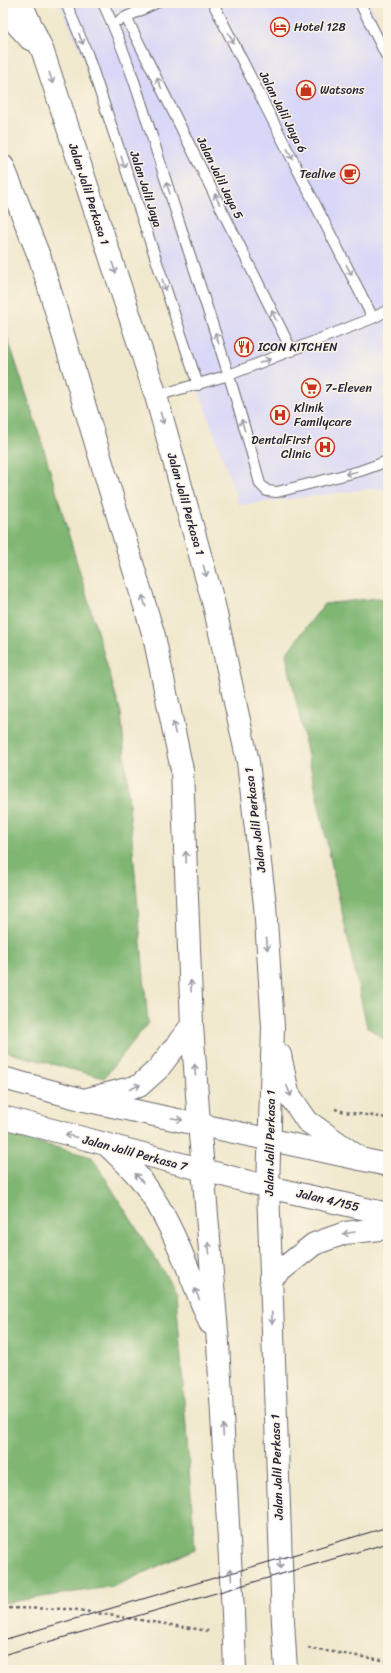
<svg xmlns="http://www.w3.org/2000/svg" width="391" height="1673" font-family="Sriracha,sans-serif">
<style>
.built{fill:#d8d7f8}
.forest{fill:#7fb672;stroke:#506c56}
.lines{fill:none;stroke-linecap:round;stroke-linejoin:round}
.service-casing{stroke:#6a676e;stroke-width:12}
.tertiary-casing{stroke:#6a676e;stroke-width:24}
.secondary-casing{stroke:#6a676e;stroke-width:24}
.path{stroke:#6a676e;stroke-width:2.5;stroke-dasharray:3 3;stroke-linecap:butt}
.service{stroke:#fff;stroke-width:10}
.tertiary{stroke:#fff;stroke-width:22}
.secondary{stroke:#fff;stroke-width:22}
.tram{stroke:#22223b;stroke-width:1}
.secondary-bridge-casing{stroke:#6a676e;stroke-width:24;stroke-linecap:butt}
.secondary-bridge{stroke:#fff;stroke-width:22}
.oneway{stroke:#9c9ca7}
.labels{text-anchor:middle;stroke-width:3;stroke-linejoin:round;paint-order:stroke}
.poi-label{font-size:12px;fill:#22223b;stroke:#fcf5e5;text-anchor:start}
.street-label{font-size:12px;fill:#22223b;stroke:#fcf5e5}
</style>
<rect width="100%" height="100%" fill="#fcf5e5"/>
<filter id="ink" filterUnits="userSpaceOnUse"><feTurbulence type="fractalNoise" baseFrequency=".025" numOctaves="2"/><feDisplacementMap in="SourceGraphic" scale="8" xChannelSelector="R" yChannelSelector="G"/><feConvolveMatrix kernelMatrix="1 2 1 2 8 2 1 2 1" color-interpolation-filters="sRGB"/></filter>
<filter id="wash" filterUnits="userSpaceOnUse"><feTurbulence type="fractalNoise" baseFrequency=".012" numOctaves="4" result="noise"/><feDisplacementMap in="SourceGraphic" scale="16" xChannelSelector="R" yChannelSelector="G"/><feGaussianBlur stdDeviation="0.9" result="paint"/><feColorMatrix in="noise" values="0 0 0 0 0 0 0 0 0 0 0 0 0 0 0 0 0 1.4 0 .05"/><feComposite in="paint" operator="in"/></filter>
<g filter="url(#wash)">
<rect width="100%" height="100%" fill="#f0e8cc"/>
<path class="built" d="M59,3H369L388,41V489H370L239,505L80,48Z"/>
<path class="forest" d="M3,324L39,433L121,713L148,1023L104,1078L3,1051Z
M378,598L388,601V1042L367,1027L286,654L324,604Z
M3,1133L92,1157L176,1292L195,1549L115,1586L3,1603Z"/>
</g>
<g filter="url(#ink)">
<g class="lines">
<defs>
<path id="service" d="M66,3L87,53L198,385
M103,3C134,69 152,140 175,209C204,300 236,391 260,484L267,491L277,492L360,471L388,461
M213,3L373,318
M360,3L388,59
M126,17L292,351
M120,20L156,3
M156,396L229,375L373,318L388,310"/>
<path id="tertiary" d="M3,1078L84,1100L388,1165
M3,1117L268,1187L388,1214"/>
<path id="secondary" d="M21,3L43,52L156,396L214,605L248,762L265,905L273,1027L268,1187L283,1622
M3,9L30,39
M3,166L41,261L154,636L182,770L192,1025L199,1123L218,1343L233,1613
M280,1055L288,1093L307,1121L361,1159
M84,1100L139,1086L158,1069L192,1025
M108,1146C119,1157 133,1169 142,1181C173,1222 190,1276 210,1323
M270,1279L314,1244L345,1233L388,1228"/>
</defs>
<use href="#service" class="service-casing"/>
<use href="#tertiary" class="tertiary-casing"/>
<use href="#secondary" class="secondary-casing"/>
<path class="path" d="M335,1109L345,1112L388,1118
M3,1608L71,1609L209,1631
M308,1648L388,1661"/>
<use href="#service" class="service"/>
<use href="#tertiary" class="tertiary"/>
<use href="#secondary" class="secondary"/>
<path class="tram" d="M3,1640L388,1527
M3,1655L388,1543"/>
<defs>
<path id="secondary-bridge" d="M233,1613L235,1670
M283,1622L286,1670"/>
</defs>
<use href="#secondary-bridge" class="secondary-bridge-casing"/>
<use href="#secondary-bridge" class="secondary-bridge"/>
</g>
<defs><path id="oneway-shaft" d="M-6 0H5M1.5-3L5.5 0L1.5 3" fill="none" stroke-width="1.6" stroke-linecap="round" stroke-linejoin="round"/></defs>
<g class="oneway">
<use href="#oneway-shaft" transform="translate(231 38) rotate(63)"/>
<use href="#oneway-shaft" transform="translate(81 39) rotate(68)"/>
<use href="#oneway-shaft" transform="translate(51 78) rotate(72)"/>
<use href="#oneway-shaft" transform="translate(159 83) rotate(-116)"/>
<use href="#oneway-shaft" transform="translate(290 154) rotate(63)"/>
<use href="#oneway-shaft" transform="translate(123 162) rotate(72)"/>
<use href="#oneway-shaft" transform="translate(168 188) rotate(-108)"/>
<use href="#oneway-shaft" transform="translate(217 199) rotate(-116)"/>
<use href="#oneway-shaft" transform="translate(114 268) rotate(72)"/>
<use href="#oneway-shaft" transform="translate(349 270) rotate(63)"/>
<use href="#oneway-shaft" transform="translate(164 285) rotate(72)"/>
<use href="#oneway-shaft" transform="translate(274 316) rotate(-116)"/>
<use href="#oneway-shaft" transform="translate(217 338) rotate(-108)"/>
<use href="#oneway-shaft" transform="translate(265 361) rotate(-21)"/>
<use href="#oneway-shaft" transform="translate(162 418) rotate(74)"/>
<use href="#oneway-shaft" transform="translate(243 425) rotate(-106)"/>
<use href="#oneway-shaft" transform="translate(351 473) rotate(166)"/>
<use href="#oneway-shaft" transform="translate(205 571) rotate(74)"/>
<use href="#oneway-shaft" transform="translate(144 601) rotate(-107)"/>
<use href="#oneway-shaft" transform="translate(174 728) rotate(-102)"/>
<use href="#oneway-shaft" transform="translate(186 857) rotate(-92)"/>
<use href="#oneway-shaft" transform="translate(267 944) rotate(86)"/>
<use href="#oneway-shaft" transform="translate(191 986) rotate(-92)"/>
<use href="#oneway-shaft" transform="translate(195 1070) rotate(-94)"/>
<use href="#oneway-shaft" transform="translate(135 1087) rotate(-24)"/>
<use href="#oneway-shaft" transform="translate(289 1091) rotate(68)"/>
<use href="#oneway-shaft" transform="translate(177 1119) rotate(12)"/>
<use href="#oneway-shaft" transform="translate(71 1136) rotate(-165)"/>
<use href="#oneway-shaft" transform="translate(139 1178) rotate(-131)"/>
<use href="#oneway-shaft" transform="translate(349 1233) rotate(171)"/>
<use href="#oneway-shaft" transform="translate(209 1248) rotate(-95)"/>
<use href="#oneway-shaft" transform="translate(197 1294) rotate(-113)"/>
<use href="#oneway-shaft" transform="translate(272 1318) rotate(88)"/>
<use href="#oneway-shaft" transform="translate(223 1430) rotate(-93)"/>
<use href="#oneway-shaft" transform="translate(280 1563) rotate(88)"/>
<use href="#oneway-shaft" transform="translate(231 1574) rotate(-93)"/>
</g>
</g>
<defs>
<symbol id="hotel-ring" viewBox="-11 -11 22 22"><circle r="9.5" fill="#fcf5e5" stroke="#c8321e" stroke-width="1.5"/><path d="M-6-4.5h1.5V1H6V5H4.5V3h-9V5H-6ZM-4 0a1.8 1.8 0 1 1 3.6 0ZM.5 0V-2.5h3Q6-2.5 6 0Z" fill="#c8321e"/></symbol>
<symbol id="shop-ring" viewBox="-11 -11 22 22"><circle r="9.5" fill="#fcf5e5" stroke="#c8321e" stroke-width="1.5"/><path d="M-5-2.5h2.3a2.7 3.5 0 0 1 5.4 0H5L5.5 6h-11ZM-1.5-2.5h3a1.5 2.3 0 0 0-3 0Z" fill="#c8321e"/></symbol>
<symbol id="cafe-ring" viewBox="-11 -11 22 22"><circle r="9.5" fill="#fcf5e5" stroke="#c8321e" stroke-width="1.5"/><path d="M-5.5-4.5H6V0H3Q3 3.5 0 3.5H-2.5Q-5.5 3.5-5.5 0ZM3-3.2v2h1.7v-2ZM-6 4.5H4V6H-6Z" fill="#c8321e"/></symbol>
<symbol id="restaurant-ring" viewBox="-11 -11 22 22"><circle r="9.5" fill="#fcf5e5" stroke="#c8321e" stroke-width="1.5"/><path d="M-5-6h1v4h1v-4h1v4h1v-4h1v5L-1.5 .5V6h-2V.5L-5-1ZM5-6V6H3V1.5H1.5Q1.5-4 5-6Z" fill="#c8321e"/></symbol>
<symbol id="supermarket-ring" viewBox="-11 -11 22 22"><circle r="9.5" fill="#fcf5e5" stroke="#c8321e" stroke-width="1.5"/><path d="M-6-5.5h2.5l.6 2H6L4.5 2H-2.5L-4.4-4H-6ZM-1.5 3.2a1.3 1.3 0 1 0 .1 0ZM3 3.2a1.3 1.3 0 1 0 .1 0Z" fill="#c8321e"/></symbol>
<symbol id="hospital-ring" viewBox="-11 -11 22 22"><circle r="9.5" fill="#fcf5e5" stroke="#c8321e" stroke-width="1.5"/><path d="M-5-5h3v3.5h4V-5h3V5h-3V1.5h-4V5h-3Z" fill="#c8321e"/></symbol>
</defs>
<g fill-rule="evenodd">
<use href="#hotel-ring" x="269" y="16" width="22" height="22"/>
<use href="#shop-ring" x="295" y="79" width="22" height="22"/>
<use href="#cafe-ring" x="339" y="163" width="22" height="22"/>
<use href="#restaurant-ring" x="233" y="336" width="22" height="22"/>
<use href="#supermarket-ring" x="300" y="377" width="22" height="22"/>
<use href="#hospital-ring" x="269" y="404" width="22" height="22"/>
<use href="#hospital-ring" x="314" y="436" width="22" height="22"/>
</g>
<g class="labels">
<g class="poi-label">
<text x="294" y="31">Hotel 128</text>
<text x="320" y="94">Watsons</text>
<text x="336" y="178" text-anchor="end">Tealive</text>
<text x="258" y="351">ICON KITCHEN</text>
<text x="325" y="392">7-Eleven</text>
<text x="294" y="412">Klinik<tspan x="294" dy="14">Familycare</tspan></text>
<text x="311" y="444" text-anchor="end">DentalFirst<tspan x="311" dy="14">Clinic</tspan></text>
</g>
<g class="street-label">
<text transform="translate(283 112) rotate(63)" y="4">Jalan Jalil Jaya 6</text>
<text transform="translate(220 178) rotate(64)" y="4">Jalan Jalil Jaya 5</text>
<text transform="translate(146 189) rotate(72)" y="4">Jalan Jalil Jaya</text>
<text transform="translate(89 194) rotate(72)" y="4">Jalan Jalil Perkasa 1</text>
<text transform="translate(186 504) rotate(74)" y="4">Jalan Jalil Perkasa 1</text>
<text transform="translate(255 820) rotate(-97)" y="4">Jalan Jalil Perkasa 1</text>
<text transform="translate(270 1143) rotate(-89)" y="4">Jalan Jalil Perkasa 1</text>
<text transform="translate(135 1153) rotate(15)" y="4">Jalan Jalil Perkasa 7</text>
<text transform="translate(328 1200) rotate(13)" y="4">Jalan 4/155</text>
<text transform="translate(277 1467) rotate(-92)" y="4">Jalan Jalil Perkasa 1</text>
</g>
</g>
<rect width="391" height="1673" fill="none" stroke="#fcf5e5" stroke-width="16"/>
</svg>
